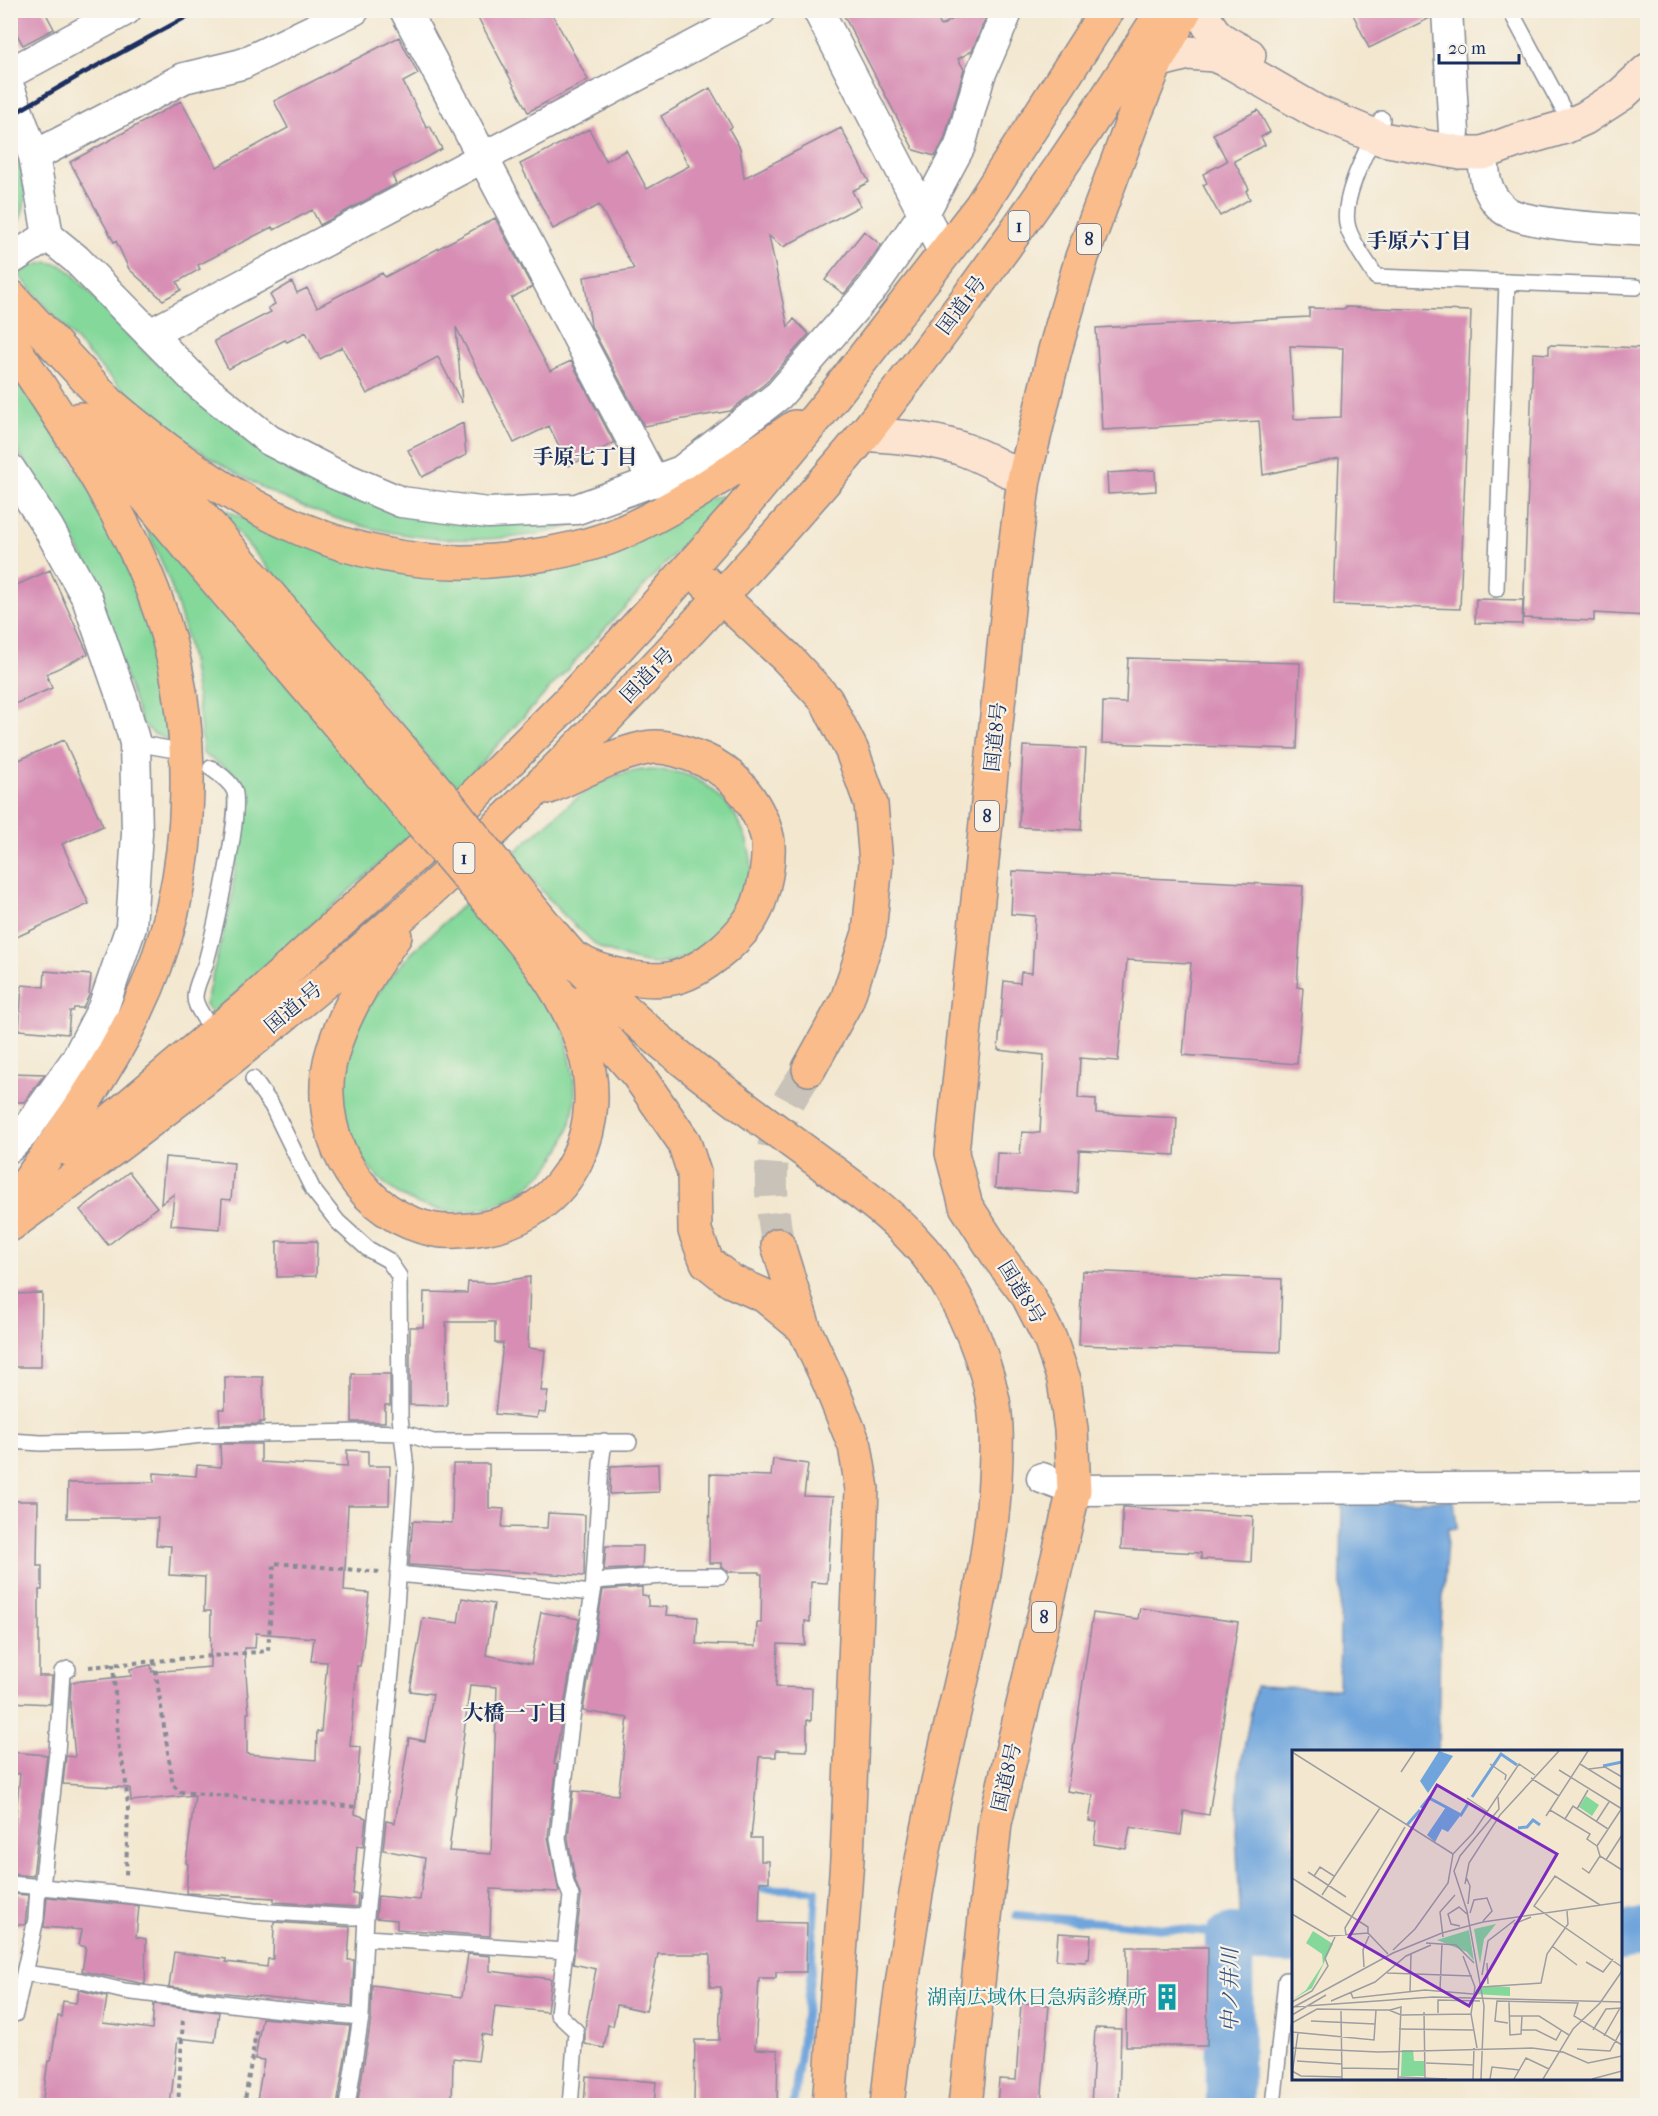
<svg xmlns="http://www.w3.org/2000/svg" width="1658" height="2116" font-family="'IM FELL French Canon','Noto Serif JP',serif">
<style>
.green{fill:#83d89a;stroke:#4f847c;stroke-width:1.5}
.water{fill:#6fa5dc;stroke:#456a9d;stroke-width:1.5}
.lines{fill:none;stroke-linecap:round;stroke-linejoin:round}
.stream{stroke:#6fa5dc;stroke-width:8}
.river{stroke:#6fa5dc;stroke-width:48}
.building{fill:#d78db4;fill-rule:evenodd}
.highway-tunnel{stroke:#c8c2b8;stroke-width:33;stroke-dasharray:33 16;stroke-linecap:butt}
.lane-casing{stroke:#878b96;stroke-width:18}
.street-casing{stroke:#878b96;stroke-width:33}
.secondary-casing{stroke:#878b96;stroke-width:36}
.highway-casing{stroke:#878b96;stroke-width:36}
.path{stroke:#878b96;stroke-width:4;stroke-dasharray:4.5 4.5;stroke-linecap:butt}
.lane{stroke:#fff;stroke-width:15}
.street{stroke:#fff;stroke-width:30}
.secondary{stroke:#fde4d1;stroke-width:33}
.highway{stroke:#fabc8b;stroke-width:33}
.rail{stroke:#1b2f5e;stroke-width:4.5}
.highway-bridge-casing{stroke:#878b96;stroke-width:36;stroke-linecap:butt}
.highway-bridge{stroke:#fabc8b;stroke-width:33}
.labels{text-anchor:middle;stroke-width:4.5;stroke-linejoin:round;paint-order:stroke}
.shield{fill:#f7f3e8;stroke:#5d6a87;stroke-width:1.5}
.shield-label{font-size:18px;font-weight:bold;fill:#1b2f5e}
.street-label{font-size:20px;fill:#1b2f5e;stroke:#f7f3e8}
.culture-label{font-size:20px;fill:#0d838f;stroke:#f7f3e8;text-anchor:end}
.neighbourhood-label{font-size:21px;font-weight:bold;fill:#1b2f5e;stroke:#f7f3e8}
.water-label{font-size:21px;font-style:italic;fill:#345284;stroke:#f7f3e8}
.inset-river{fill:none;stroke:#6fa5dc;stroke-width:3}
.inset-road{fill:none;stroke:#9d9da2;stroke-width:1.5}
.view{fill:#7b2cbf;fill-opacity:0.15;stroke:#7b2cbf;stroke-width:3}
.inset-edge{fill:none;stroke:#1b2f5e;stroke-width:3}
</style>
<rect width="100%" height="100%" fill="#f7f3e8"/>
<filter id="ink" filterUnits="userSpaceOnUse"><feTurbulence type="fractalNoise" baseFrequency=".0167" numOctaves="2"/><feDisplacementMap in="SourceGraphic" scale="12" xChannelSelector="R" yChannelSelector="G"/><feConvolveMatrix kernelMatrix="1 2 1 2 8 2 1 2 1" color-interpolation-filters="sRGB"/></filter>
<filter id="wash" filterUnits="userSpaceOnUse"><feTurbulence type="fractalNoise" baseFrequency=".008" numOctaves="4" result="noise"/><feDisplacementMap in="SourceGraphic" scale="24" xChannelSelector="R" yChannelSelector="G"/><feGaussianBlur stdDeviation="1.35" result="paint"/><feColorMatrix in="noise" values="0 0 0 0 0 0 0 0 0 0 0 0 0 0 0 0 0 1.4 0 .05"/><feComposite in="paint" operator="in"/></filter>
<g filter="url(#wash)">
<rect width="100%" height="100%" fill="#f3e7cf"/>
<path class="green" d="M16,155C27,183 31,209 11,234V158Z
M48,262L61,265L73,274L146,353L196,396L337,486L610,510L608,515C585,522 562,530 538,534C375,560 236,493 118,385C82,351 51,311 18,274L32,266Z
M10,364L114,526L158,647L171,741L154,734L141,722L87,564L43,488L11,442Z
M720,496L725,499L456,790L215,506L341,557L433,573Z
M138,510L413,833L212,1015L205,1005L231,901L244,805L242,787L234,773L203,754C198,697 191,641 171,586C162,560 149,535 138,510Z
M641,770C659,770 678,770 694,778C738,799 767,861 743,906C737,916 729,928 722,936C717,941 708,944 702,948C670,967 651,969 616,954C611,952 604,950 599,947C593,943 588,937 582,932C555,909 534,882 513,853L573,801L597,784L622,774Z
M469,899C487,919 506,939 522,961C531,973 538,987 546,999C552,1008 559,1017 563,1026C566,1033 567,1041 568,1048C575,1080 579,1097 569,1128C561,1156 542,1179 517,1194C440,1241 349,1186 342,1099C339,1059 360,1017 383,986C407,954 440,927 469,899Z"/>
<path class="water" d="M1454,1500L1457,1528L1448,1529L1440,1636L1438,1751L1294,1752L1293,1929L1241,1927L1236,1831L1239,1774L1256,1686L1339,1689L1342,1503Z"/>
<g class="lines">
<path class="stream" d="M749,1888L810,1890
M1016,1915L1221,1933L1229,1938
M793,2106L811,1972L816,1891"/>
<path class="river" d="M1620,1937L1648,1931
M1230,2106L1229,1938L1294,1940"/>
</g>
<g id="blocks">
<path class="building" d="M10,10H44L54,29L23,45L10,22Z
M474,10H550L588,80L528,112Z
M841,10H933L941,26L968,10H989L972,51L958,59L964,69L944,140L935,156L914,150Z
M1351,10H1430V18L1369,48Z
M399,37L418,74L403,82L427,128L430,126L442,149L392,175L396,184L320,225L312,210L274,230L272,227L198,265L200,269L177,282L181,290L163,300L129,269L116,241L114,242L70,162L181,101L217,167L288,128L274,101Z
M710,88L732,127L729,129L740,148L744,178L841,128L869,182L852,191L860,206L783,247L769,236L788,327L794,319L809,334L767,382L730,411L644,426L591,326L584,277L634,269L599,205L553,229L520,164L589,129L606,161L626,150L647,189L689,166L661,116Z
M1258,110L1270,132L1261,137L1265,145L1234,161L1249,189L1246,191L1250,199L1220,216L1203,185L1207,183L1203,174L1227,161L1213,134Z
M495,218L532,287L511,298L550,371L571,361L614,443L569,466L549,426L514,443L456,327L462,403L438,357L367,394L342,347L320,359L306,332L287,342L285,340L228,369L214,341L271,312L268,308L275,304L270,295L292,282L297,293L307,288L317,307L382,273L385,277Z
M864,231L881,245L859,276L844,294L825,280Z
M1345,307L1471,311L1460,609L1334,605L1339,458L1263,475L1259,421L1102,430L1096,328L1309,317V308L1345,309ZM1290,346L1343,348L1341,417L1294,419Z
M1549,345L1647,348V616L1594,613V621L1523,618L1533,353L1549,354Z
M463,423L466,455L422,477L408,450Z
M1155,470L1156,491L1108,494L1107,473Z
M50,570L88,654L46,674L52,688L10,706V588Z
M1476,599L1523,600L1522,624L1475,623Z
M1128,658L1300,663L1297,749L1102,743L1103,702L1126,703Z
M64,740L103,826L62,844L89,904L10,940V764Z
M1023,746L1086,749L1081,830L1019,827Z
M1013,871L1303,886L1297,987L1303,988L1297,1064L1183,1055L1191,963L1127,960L1118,1061L1080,1058L1078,1098L1096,1099V1113L1177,1118L1175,1155L1079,1150L1077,1193L995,1188L997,1153L1020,1154L1022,1132L1040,1133L1044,1055L998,1050L1004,981L1020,983L1021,972L1032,973L1035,916L1011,914Z
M45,971L91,975L89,995L83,1008H74L73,1011H70L68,1034L19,1030L22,985L44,987Z
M10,1073L45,1074L24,1102H10Z
M165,1157L234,1163L231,1200L222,1199L220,1229L171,1225L174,1194L161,1204Z
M129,1172L157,1207L108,1245L80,1210Z
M277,1241H317L316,1276L277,1277Z
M1082,1271L1282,1279L1280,1352L1079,1345Z
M530,1277L528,1348L545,1350L541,1391H548L545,1413L538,1412L537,1418L495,1414L503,1343H495V1322H446L447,1406L410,1405V1327H423L424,1292L467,1293L468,1282L492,1283Z
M42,1293L41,1367H10V1294Z
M352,1374H390V1405H385V1422H352Z
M225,1377H263L264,1422H260V1424L220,1425L219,1409H225Z
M220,1444H261V1462L347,1467V1450L368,1451V1466H390L389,1505H348L344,1591L369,1593L363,1647L360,1666H357L350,1746L360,1747L355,1814L366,1818L363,1847L357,1846L353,1894H358L357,1907L274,1902V1898L186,1893L188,1864L186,1863L195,1795L131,1801L130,1788L63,1784L66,1756L75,1757L70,1705L71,1682L131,1676L130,1669L151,1665L152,1672L210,1667L211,1611H204L205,1577L169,1575L171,1546L156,1545L158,1518H67L68,1483L154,1482V1473L196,1476L197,1465L221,1467ZM256,1633L314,1638L311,1661L327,1662L321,1732L317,1731L316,1760L247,1754V1713H249L244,1648H255Z
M773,1459L808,1464L804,1496L833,1497L827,1583L811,1582L810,1622L805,1621V1645L778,1644L776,1687L812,1688L811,1721L807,1720V1751L776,1750V1757H759L751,1838H761V1861H769V1882H760L759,1922L807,1923L806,1972H776V1978H759L755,2049L778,2050L777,2106H694L695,2040H719L721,1987H710V1954H658L646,2011L617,2005L613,2026L608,2025L604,2048L585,2044V2028L596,1969L573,1964L581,1897L575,1880L568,1838L573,1791L618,1795L628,1718L583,1711L603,1590L642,1587V1595L648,1596V1606L667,1607L666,1615L698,1617L696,1644L756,1646L757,1623H761L762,1574H759V1572H729L722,1567V1563H709L710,1474L771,1476Z
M453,1464H489V1508L504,1509L502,1527L547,1528L548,1513L585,1515L584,1576L409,1565L413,1521L452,1523Z
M658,1464L659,1492L610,1494L611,1466Z
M10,1501H38L37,1566H42V1590H39V1676H52L50,1704L10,1702Z
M1123,1507L1253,1516L1251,1562L1201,1559V1553L1121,1549Z
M606,1546H643L642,1568L604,1570Z
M462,1598L494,1604L486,1655L531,1664L541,1612L579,1619L554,1764L557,1765L548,1837L559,1892L491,1889L490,1936L397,1929V1920L376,1918L378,1896L420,1900L425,1858L383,1850L386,1821L395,1823L409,1738L425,1741L433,1694L410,1691L423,1618L458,1623ZM470,1685L497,1687L491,1854L449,1851Z
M1140,1608L1238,1622L1209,1815L1184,1811L1181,1835L1130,1827L1126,1849L1094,1844L1097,1822L1089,1821L1093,1795L1067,1791L1093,1613L1138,1619Z
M10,1752L47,1755L33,1876L10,1874L20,1774L10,1773Z
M10,1894L28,1895L25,1925L10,1924Z
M47,1897L139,1906L136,1937L146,1939L145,1984L82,1971L86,1947L79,1945L82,1930L44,1927Z
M274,1922L350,1927L348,1960H354L352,2006L169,1987L174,1952L226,1959V1962L267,1967L268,1959H273Z
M1058,1933L1091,1935L1089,1959H1087L1086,1962L1056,1960Z
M1127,1947H1208L1207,2046H1126Z
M468,1954L490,1956V1971L551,1979L547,2012L495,2006L491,2036L482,2034L478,2061L453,2058L452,2106H357L371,2019L372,1985L462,1997Z
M79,1990L107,1997L103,2023L152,2029L154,2004L219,2012L215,2042L178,2038L170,2106H42L48,2061H51L58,2016L61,2017L63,2001L76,2003Z
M1021,2003L1049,2005L1041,2106H997L999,2079L1016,2080Z
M262,2018L350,2026L337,2106H256L264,2060L255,2059Z
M1095,2028L1121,2029L1119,2106H1091Z
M586,2076L656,2082L654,2106H584Z"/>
</g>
</g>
<g filter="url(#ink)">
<use href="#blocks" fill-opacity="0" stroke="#878b96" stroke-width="1.5"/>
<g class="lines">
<path class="highway-tunnel" d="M778,1245C770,1199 766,1153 785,1109C791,1095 801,1082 809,1069"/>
<defs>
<path id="lane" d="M1510,10L1571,124
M1382,119C1369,146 1339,200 1348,228C1352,243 1368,263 1376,277L1636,287
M1496,589L1507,282
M135,743L169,749
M204,1018C200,1011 195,1005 195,997C195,986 203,973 206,962C213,936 243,809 234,790C230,781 219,774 211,768
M253,1079L272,1106L313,1190L338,1222L368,1249L388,1260L399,1276L400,1417L406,1468L392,1663L366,1916L361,2017L347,2106
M10,1441L41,1443L148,1441L202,1435L361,1432L404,1433L433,1442H629
M398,1574L593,1593L601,1464L604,1441
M594,1581L664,1576H720
M10,1884L127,1895L254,1911L354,1917L366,1916
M42,1887L57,1752L62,1672L68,1669
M366,1938L566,1951
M24,1973L82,1981L124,1991L272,2009L361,2017
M10,2015L15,2014L36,1919L38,1886
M570,2106L576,2031L558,2014L571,1896L566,1883L558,1838L571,1724L593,1593
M1273,2106L1286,1980L1294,1981"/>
<path id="street" d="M405,10L654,482
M818,10L944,253
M1447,10L1454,132
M10,73L126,10
M10,90L34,156L48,236L76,259L199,384L269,440L333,473L401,502L488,513L577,509L681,471L779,395L873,287L924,213L960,146L980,75L1008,10
M1483,153C1484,175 1485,192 1502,208C1520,226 1619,229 1648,231
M34,156L184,78L242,64L354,10
M10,260L48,236
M150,334L761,10
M10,469L48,527L87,598L123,701L135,743L137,833L131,927L103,1008L76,1060L23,1134L10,1147
M1042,1478L1074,1490L1648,1487"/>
<path id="secondary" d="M1202,10C1211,38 1226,43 1249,55
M1157,61L1188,53L1214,55L1232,63L1317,112L1382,139L1461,153H1483L1513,142L1565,127L1585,118L1622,94L1648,70
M864,434C898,437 933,438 965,450C986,458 1005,469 1024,479"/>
<path id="highway" d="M10,296L109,403L180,491L445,800
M10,342C58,414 108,487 143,567C204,705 202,878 135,1014C102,1081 57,1141 14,1202
M109,403C233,509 364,585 533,556C560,552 590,546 616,535C680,508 737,466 795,427
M80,419L420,821
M705,582L787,658L826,700L852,751L871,804L876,863L869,933L847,1000L809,1069
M549,787C580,773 612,755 646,748C665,744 687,753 704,760C720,767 735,779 746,794C755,806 767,828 768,843C769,861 765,884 759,902C749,933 702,974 668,979C654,981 637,979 623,976C609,973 592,969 580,961
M501,871C532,909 562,948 595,982C621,1008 649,1033 677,1055C726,1095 778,1131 829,1169C858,1191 888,1212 913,1239C953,1280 982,1345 993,1400C998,1427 996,1454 995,1480C989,1592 954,1701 932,1810C911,1908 898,2006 887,2106
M395,936C368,972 334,1028 328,1073C319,1143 363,1217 435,1230C451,1233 468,1230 484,1228C572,1213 610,1123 582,1043C562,984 518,937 479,890
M576,1004L638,1075L684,1142L694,1173L695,1231L707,1262L731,1281L765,1296L804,1328
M74,1152L249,1004L419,851L567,703L652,610L737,514L826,406L981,206L1107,10
M10,1225C162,1115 312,999 450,872C550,779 646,679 738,578C781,530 826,482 866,432C970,299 1068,162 1157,20
M778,1245L804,1328L830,1384L855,1446L862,1489L847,1859L829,2106
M965,2106L995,1823L1074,1490L1071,1429L1064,1380L1050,1339L1028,1296L1000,1259L966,1206L952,1153L1011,579L1024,479L1055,350L1082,257L1134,117L1157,61L1185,10"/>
</defs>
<use href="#lane" class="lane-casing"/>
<use href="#street" class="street-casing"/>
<use href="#secondary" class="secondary-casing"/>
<use href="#highway" class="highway-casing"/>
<path class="path" d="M154,1661L173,1785L180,1792L358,1807
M113,1664L119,1750L125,1773L128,1807L126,1876
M89,1667L268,1651L274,1563L380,1572
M178,2106L183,2019
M244,2106L257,2026"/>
<use href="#lane" class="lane"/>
<use href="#street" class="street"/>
<use href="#secondary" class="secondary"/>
<use href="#highway" class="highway"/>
<path class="rail" d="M10,116L82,74L199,10"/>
<defs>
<path id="highway-bridge" d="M445,800L501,871
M420,821L479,890"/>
</defs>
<use href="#highway-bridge" class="highway-bridge-casing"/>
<use href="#highway-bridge" class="highway-bridge"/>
</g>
</g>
<defs>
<symbol id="building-bare" viewBox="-9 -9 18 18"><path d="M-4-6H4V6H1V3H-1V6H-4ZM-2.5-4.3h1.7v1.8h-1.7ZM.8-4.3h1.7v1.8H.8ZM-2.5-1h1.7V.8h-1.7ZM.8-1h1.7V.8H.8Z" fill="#0f9aa8" stroke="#f7f3e8" stroke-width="2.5" paint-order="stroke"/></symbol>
</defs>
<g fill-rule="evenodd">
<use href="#building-bare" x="1148" y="1978" width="38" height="38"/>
</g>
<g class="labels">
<g class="shield">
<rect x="1008.5" y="211" width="21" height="30" rx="4.5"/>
<rect x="1077" y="224" width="24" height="30" rx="4.5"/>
<rect x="975" y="801" width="24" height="30" rx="4.5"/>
<rect x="453.5" y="843" width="21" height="30" rx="4.5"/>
<rect x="1032" y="1602" width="24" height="30" rx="4.5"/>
</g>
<g class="shield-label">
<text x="1019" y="232">1</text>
<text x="1089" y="245">8</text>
<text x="987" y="822">8</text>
<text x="464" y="864">1</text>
<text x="1044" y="1623">8</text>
</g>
<g class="street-label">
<text transform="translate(961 305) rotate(-53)" y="7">国道1号</text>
<text transform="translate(647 675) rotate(-46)" y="7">国道1号</text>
<text transform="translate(995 737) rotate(-84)" y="7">国道8号</text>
<text transform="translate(293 1007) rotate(-40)" y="7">国道1号</text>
<text transform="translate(1022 1292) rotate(58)" y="7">国道8号</text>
<text transform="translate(1006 1777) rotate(-77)" y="7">国道8号</text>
</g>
<g class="culture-label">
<text x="1147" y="2004">湖南広域休日急病診療所</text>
</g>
<g class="neighbourhood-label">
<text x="1419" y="248">手原六丁目</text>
<text x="585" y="464">手原七丁目</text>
<text x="515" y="1720">大橋一丁目</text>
</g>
<g class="water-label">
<text transform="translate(1230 1990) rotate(-90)" y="7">中ノ井川</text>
</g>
</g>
<g transform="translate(1292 1750)">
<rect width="330" height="330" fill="#f3e7cf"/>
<path d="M294,46L307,55L300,66L287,57ZM204,174L192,189L188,214L182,179ZM177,180L182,211L175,202L145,190ZM21,181L41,194L20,238L0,250L14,240L31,214L30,204L14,193ZM197,236L218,237V246L182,244L185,239ZM110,300H121L122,311H133L132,326H109Z" fill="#83d89a"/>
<path d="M147,1L161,6L136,43L128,31ZM154,57L168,66L156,82L150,79L143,92L135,85Z" fill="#6fa5dc"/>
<path class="inset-river" d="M311,16L330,12M180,47L209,4L225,15M129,58L137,48L169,65L177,52M115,75L128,60M226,78L235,77L241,70L248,75"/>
<path class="inset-road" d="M0,2L161,104M198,14L214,25L213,30M288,14L330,40M297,19L313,17L330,27M267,20L330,59M109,22L123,1M239,28L267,46M175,48L196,62M285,59L296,40M258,60L298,84L295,89L305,96L308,106L330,120M254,66L296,1M273,69L281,56L316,79M304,72L317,52M305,96L330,58M314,110L330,85M290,118L297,123L308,106M16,122L54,147M22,126L28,117L42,126M174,127L178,136L176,154M0,128L76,177V183M173,134L177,113L208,65L267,1M30,145L88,58M308,155L263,126L242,156L330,217M178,163L182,150L195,148L200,161L191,171M0,164L37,186L76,183L96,204M222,174L239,167M168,176L159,174L156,164L167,157L175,164M54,185L53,178L113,77M151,187L148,162L163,145M134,193L164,195L182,213M260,196L285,215M101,200L123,179L156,133L161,104L181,83L227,14L243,25M171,206L183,237L179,264L185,298M294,212L311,222L321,209M195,213L196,234M72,217L71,200L77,186M95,223L180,226M190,225L196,191L223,170M189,237L249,233L255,204L276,174L275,161M148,240L150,194M118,242L119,203M59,243L61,248L133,240L181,244M39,251L83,232L114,206L139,195M0,252L20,241L36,216L33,208L43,187M217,252L218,285L229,284L230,266M0,257L141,247L330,252M0,258L101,203L150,183L191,172L330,152M84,260H97L109,265L179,264M98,260L109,257L106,329M49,261L50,329M132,262L133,328M146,263V250L188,251M0,265L34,245M217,266H247L277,285M19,271L83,274M0,273L25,259L84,260L82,290L0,282M216,273L203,271L205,251L286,253L282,266L330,295M107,279L181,280M229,280H244L264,290L269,281M301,280L314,259L330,258M312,286L328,258M0,298L86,302L240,298L271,302L296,313L330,306M285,299L318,301L330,279M5,311L50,314M134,313L182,315M50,318L107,319M0,321L9,326L50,327M0,325L6,283M107,327L155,329M181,329L182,298M189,329L192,256L175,161L162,121L168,106L207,59L206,47M198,329L200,317L228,320M222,329L234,308L257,319M251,329L281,279L308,253L330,221M300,329L330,321"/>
<path class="view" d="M145,35L265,104L177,256L57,187Z"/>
<rect width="330" height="330" class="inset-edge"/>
</g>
<rect width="1658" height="2116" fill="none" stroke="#f7f3e8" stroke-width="36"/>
<path d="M1439 54v9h80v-9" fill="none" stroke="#1b2f5e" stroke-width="3"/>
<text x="1448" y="54" font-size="18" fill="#1b2f5e" stroke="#f7f3e8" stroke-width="4.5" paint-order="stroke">20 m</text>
</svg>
